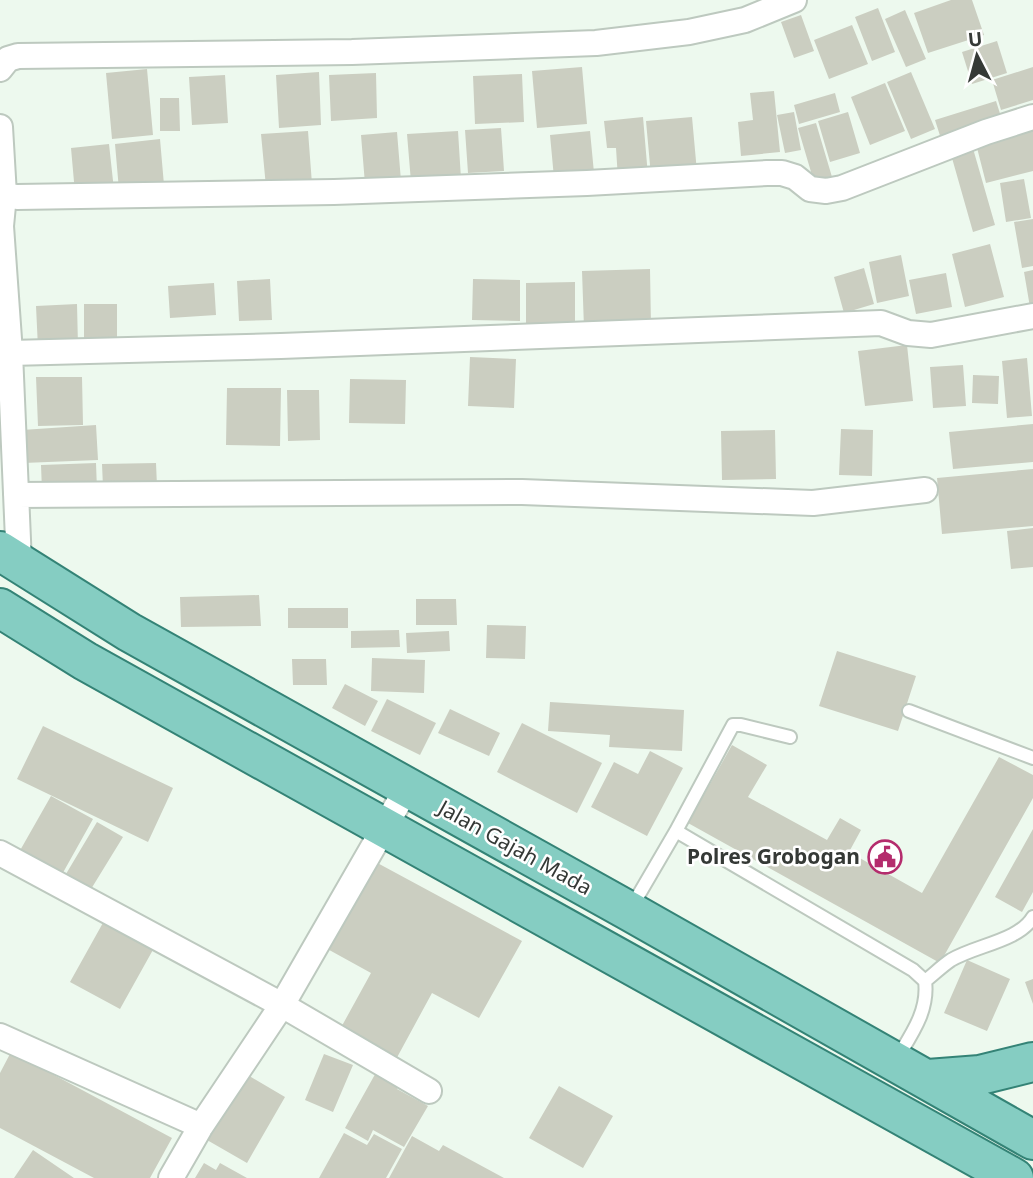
<svg xmlns="http://www.w3.org/2000/svg" width="1033" height="1178" font-family="'Noto Sans',sans-serif">
<style>
.building{fill:#cbcec1}
.lines{fill:none;stroke-linecap:round;stroke-linejoin:round}
.lane-casing{stroke:#bdc9bf;stroke-width:16}
.street-casing{stroke:#bdc9bf;stroke-width:28}
.primary-casing{stroke:#348376;stroke-width:42}
.lane{stroke:#fff;stroke-width:12}
.street{stroke:#fff;stroke-width:24}
.primary{stroke:#85cdc2;stroke-width:38}
.labels{text-anchor:middle;stroke-width:5;stroke-linejoin:round;paint-order:stroke}
.street-label{font-size:21px;fill:#353936;stroke:#fff}
.poi-label{font-size:21px;font-weight:bold;fill:#353936;stroke:#fff;text-anchor:end}
</style>
<rect width="100%" height="100%" fill="#edf9ee"/>
<path class="building" d="M951,0H972L984,35L928,53L914,13Z
M878,8L895,52L872,61L855,17Z
M905,10L926,59L906,67L885,19Z
M801,15L814,51L794,58L781,22Z
M852,25L868,64L829,79L814,40Z
M997,41L1007,73L972,84L962,52Z
M582,67L587,124L537,128L532,71Z
M1033,67V100L1001,110L992,80Z
M147,69L153,135L112,139L106,73Z
M319,72L321,125L279,128L276,75Z
M911,72L935,129L911,139L887,82Z
M376,73L377,118L331,121L329,75Z
M522,74L524,122L475,124L473,76Z
M225,75L228,123L192,125L189,77Z
M885,83L905,131L870,145L851,97Z
M774,91L780,152L741,156L738,122L753,120L750,93Z
M835,93L840,112L799,124L794,105Z
M160,98H179L180,131H160Z
M996,101L1003,123L942,142L935,120Z
M794,112L801,150L785,153L777,115Z
M848,112L860,153L830,162L818,121Z
M643,117L648,176L618,179L616,148H607L604,121Z
M692,117L697,172L651,176L646,121Z
M816,123L832,177L814,182L798,128Z
M1033,126V171L986,183L975,140Z
M501,128L504,171L468,173L465,130Z
M308,131L312,184L266,187L261,134Z
M458,131L461,179L411,182L407,134Z
M590,131L594,173L554,178L550,135Z
M397,132L401,181L365,184L361,135Z
M160,139L164,185L119,190L115,144Z
M109,144L114,190L75,193L71,148Z
M972,145L995,225L973,232L950,151Z
M1024,179L1031,218L1006,222L1000,183Z
M1033,219V266L1022,268L1014,222Z
M990,244L1004,297L965,307L952,254Z
M901,255L909,296L877,303L869,262Z
M864,268L874,304L844,313L834,277Z
M650,269L651,327L584,328L582,271Z
M1033,270V313H1031L1024,272Z
M946,273L952,307L916,314L909,280Z
M270,279L272,320L239,321L237,281Z
M473,279L520,280V321L472,320Z
M575,282V323H526V283Z
M214,283L216,315L170,318L168,286Z
M77,304L78,346L38,348L36,306Z
M84,304H117V345L84,346Z
M907,345L913,401L865,406L858,351Z
M470,357L516,359L514,408L468,406Z
M1027,358L1032,416L1007,418L1002,361Z
M963,365L966,406L933,408L930,367Z
M973,375L999,376L998,404L972,403Z
M36,377H82L83,425L38,426Z
M350,379L406,380L405,424L349,423Z
M227,388H281L280,446L226,445Z
M287,390H319L320,440L288,441Z
M1033,424V462L953,469L949,432Z
M96,425L98,460L23,463L22,430Z
M841,429L873,430L872,476L839,475Z
M775,430L776,479L722,480L721,431Z
M96,463L97,490L42,491L41,465Z
M156,463L157,486L103,487L102,464Z
M1033,469V526L942,534L937,478Z
M1033,528V567L1011,569L1007,531Z
M259,595L261,626L181,627L180,597Z
M416,599H456L457,625H416Z
M288,608H348V628H288Z
M487,625L526,626L525,659L486,658Z
M399,630L400,647L351,648V631Z
M449,631L450,651L407,653L406,633Z
M837,651L916,676L898,731L819,706Z
M372,658L425,660L424,693L371,691Z
M292,659H326L327,685H293Z
M345,684L378,701L365,726L332,708Z
M387,699L436,723L420,755L371,731Z
M550,702L684,710L682,751L609,747L610,735L548,731Z
M450,709L500,733L489,756L438,733Z
M522,723L602,763L577,813L497,772Z
M43,726L173,788L148,842L17,779Z
M732,745L767,765L748,797L827,840L840,818L861,830L849,852L922,893L999,757L1033,775V798L940,963L688,823Z
M650,751L683,768L647,836L591,807L614,762L638,774Z
M51,796L93,819L60,878L18,854Z
M97,822L123,837L88,894L63,879Z
M1033,829V892L1022,912L995,897Z
M370,859L522,941L479,1018L432,993L394,1063L338,1033L371,973L322,946Z
M104,921L154,948L120,1009L70,982Z
M967,960L1010,979L987,1031L944,1013Z
M1033,979V1004L1025,982Z
M11,1052L172,1138L150,1178H94L0,1128V1073Z
M324,1054L353,1065L333,1112L305,1100Z
M378,1069L401,1081L397,1089L428,1106L404,1147L373,1130L368,1141L345,1128Z
M246,1074L285,1097L247,1163L207,1140Z
M559,1086L613,1116L583,1168L529,1138Z
M344,1133L367,1145L374,1134L402,1149L386,1178H319Z
M412,1136L439,1151L443,1145L504,1178H389Z
M33,1150L74,1178H14Z
M204,1163L216,1170L220,1163L247,1178H195Z"/>
<g class="lines">
<defs>
<path id="lane" d="M909,711L1033,758
M676,831L913,970L925,981C929,1011 911,1035 896,1060
M631,908L676,831L733,725H741L790,737
M925,981C934,974 942,966 951,960C976,945 1019,941 1033,917"/>
<path id="street" d="M0,69L8,59L18,56L352,52L596,43L689,32L745,20L794,0
M0,127L4,195
M10,353L281,346L881,323L908,333L931,335L1033,316
M16,495L522,492L813,503L925,490
M19,563L10,353L1,226L4,195L17,197L334,192L587,183L767,173H782L795,177L810,189L826,191L842,188L986,132L1033,117
M0,853L282,1005L429,1091
M0,1036L201,1126
M171,1178L201,1126L282,1005L407,788"/>
<path id="primary" d="M0,551L129,632L629,911L1033,1140
M0,608L85,661L1014,1178
M928,1079L980,1075L1033,1062"/>
</defs>
<use href="#lane" class="lane-casing"/>
<use href="#street" class="street-casing"/>
<use href="#primary" class="primary-casing"/>
<use href="#lane" class="lane"/>
<use href="#street" class="street"/>
<use href="#primary" class="primary"/>
</g>
<defs>
<symbol id="civic-ring" viewBox="-11 -11 22 22"><circle r="9.5" fill="#fff" stroke="#b42c6d" stroke-width="1.5"/><path d="M-.6-6.5H3V-4.5H.6V-3L4-1V1h2V6H-6V1h2V-1L-.6-3ZM-1.2 2.5V6h2.4V2.5Z" fill="#b42c6d"/></symbol>
</defs>
<g fill-rule="evenodd">
<use href="#civic-ring" x="866" y="838" width="38" height="38"/>
</g>
<g class="labels">
<g class="street-label">
<text transform="translate(515 848) rotate(29)" y="7">Jalan Gajah Mada</text>
</g>
<g class="poi-label">
<text x="860" y="864">Polres Grobogan</text>
</g>
</g>
<g transform="translate(977 56) rotate(354)" stroke="#ffffff" stroke-width="5" paint-order="stroke">
<path d="M0-5L12 26L0 18L-12 26Z" fill="#353936"/>
<text y="-10" font-size="19" font-weight="bold" text-anchor="middle" fill="#353936">U</text>
</g>
</svg>
